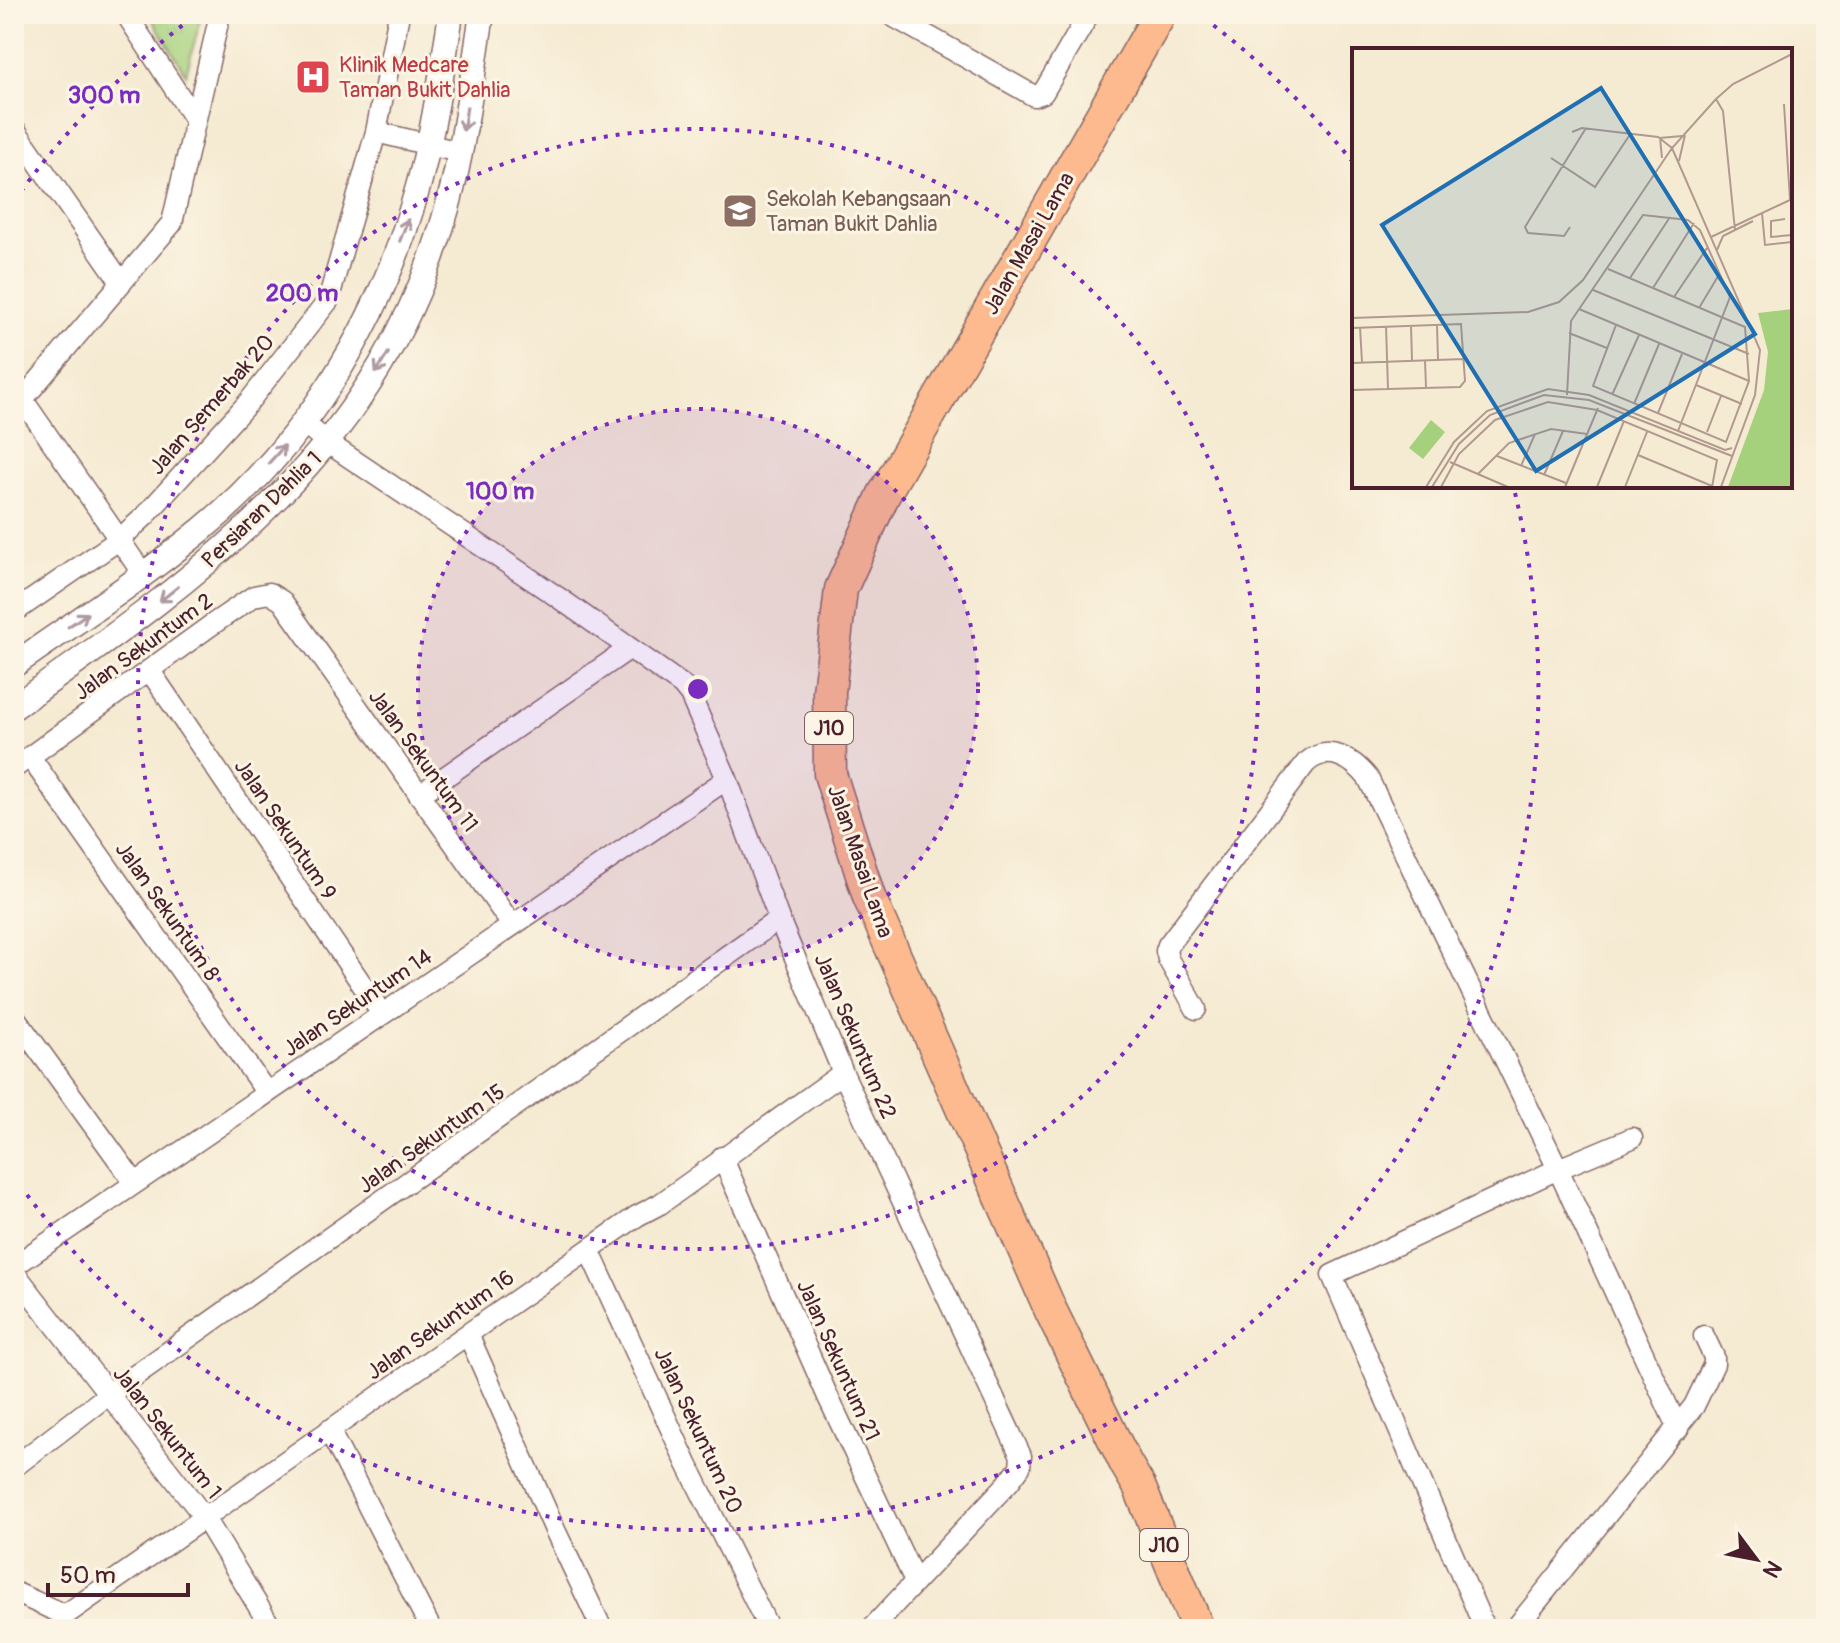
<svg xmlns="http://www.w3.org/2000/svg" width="1840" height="1643" font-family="Pangolin,sans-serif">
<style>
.park{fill:url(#park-tufts);stroke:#787854;stroke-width:2}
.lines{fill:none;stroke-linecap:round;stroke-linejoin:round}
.minor-casing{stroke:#866665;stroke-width:23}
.tertiary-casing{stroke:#866665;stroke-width:27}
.primary-casing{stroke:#866665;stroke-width:35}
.minor{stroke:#fff;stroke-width:20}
.tertiary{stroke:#fff;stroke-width:24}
.primary{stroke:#fcba8e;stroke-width:32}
.oneway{stroke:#ae9aa0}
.ring{fill:none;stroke:#7b2cbf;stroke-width:4;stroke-dasharray:4 8}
.labels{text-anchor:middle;stroke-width:6;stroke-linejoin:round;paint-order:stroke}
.shield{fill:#fcf5e5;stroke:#7f5f63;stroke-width:2}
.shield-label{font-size:20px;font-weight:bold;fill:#4a1f2b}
.health-label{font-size:22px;fill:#be3a42;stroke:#fcf5e5;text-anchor:start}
.education-label{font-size:22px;fill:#785e54;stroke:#fcf5e5;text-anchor:start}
.street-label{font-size:22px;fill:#4a1f2b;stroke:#fcf5e5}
.inset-road{fill:none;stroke:#b1998f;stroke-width:2}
.view{fill:#1f6fb2;fill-opacity:0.15;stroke:#1f6fb2;stroke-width:4}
.inset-edge{fill:none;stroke:#4a1f2b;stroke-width:4}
.centre{fill:#7b2cbf;stroke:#fcf5e5;stroke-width:4}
.ring-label{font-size:24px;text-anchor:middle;font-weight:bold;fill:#7b2cbf;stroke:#fcf5e5;stroke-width:6;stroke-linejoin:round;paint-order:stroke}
</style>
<defs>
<pattern id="park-tufts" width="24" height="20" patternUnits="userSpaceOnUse" patternTransform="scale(2)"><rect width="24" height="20" fill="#a5d07c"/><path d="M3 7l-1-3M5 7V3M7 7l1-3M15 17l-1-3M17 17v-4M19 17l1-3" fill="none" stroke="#90b26b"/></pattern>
</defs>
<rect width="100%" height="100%" fill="#fcf5e5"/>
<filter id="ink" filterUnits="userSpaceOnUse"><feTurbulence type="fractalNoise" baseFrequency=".0125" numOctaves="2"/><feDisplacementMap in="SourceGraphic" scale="16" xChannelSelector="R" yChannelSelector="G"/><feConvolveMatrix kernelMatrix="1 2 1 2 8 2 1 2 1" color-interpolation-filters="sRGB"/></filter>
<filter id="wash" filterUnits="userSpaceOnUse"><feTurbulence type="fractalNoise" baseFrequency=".006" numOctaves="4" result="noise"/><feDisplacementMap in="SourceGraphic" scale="32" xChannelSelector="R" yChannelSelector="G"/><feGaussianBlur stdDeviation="1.8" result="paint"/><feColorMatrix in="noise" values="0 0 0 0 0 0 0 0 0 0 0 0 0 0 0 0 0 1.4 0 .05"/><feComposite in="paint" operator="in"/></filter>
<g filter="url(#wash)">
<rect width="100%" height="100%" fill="#f5ead2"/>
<path class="park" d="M149,14H202L186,74Z"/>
</g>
<g filter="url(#ink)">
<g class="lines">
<defs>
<path id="minor" d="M126,14L195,120
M889,14L1034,96L1043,93L1089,14
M14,128L121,282
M376,132L459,152
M14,387L143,574
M23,399L172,223L220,14
M304,423L328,443L559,598L682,685L690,695L727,779L779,919L843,1073L1021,1456L1020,1467L1008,1483L871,1629
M14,612L120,539L144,517L247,404L328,301L376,132L399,14
M150,671L382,1014
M30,757L267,1093
M14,768L210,626L254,596L269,593L282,601L512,925
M419,795L630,648
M1196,1009L1168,959L1166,951L1168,945L1306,763C1328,743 1353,759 1368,778L1558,1169L1678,1429
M14,1016L135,1183
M722,1157L828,1397L915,1581
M589,1250L687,1464L769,1629
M14,1266L727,779
M14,1272L205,1518L272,1629
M468,1334L555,1530L602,1629
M329,1430L431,1629
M14,1467L109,1394L779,919
M14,1592L65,1615L637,1216L660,1204L843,1073
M1485,1629L1332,1275L1558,1169L1632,1138
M1515,1629L1694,1406L1714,1364V1357L1704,1336"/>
<path id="tertiary" d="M14,665C77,621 141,579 201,530C302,447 376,329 413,204C432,143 441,77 451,14
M14,707C208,570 382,448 448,205C465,143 472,77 482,14"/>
<path id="primary" d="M1160,14L883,496L841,589L829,692L830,774L869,897L1051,1311L1126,1464L1139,1486L1198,1629"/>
</defs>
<use href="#minor" class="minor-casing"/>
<use href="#tertiary" class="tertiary-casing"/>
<use href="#primary" class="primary-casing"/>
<use href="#minor" class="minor"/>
<use href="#tertiary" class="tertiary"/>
<use href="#primary" class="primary"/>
</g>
<defs><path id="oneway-shaft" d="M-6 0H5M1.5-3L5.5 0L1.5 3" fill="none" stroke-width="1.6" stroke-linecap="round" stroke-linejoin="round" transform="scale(2)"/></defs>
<g class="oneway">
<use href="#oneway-shaft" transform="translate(465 119) rotate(99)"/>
<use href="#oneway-shaft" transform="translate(404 230) rotate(-69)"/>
<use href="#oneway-shaft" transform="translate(382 363) rotate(122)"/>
<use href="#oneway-shaft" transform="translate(277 454) rotate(-48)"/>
<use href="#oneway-shaft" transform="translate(169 594) rotate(141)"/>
<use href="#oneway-shaft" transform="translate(78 620) rotate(-35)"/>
</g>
</g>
<circle cx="698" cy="689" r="280" fill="#7b2cbf" fill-opacity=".12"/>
<g class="ring">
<circle cx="698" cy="689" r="280"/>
<circle cx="698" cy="689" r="560"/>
<path d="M14 201A840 840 0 0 1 192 18M1204 18A840 840 0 0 1 1351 160M1515 493A840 840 0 0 1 14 1177"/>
</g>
<defs>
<symbol id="hospital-square" viewBox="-11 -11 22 22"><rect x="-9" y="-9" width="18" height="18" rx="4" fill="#e0444e" stroke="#fcf5e5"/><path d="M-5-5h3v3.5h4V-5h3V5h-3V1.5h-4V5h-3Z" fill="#fff"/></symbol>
<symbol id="school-square" viewBox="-11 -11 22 22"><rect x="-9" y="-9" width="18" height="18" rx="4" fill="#8d6e63" stroke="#fcf5e5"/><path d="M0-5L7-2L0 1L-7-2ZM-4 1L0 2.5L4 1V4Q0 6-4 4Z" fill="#fff"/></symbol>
</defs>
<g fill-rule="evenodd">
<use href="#hospital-square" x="293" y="57" width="40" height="40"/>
<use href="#school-square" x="720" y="191" width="40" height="40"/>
</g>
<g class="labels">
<g class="shield">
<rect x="805" y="712" width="48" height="32" rx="6"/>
<rect x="1140" y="1529" width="48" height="32" rx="6"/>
</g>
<g class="shield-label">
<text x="829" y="735">J10</text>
<text x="1164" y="1552">J10</text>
</g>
<g class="health-label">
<text x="339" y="72">Klinik Medcare<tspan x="339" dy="25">Taman Bukit Dahlia</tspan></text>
</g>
<g class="education-label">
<text x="766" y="206">Sekolah Kebangsaan<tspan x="766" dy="25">Taman Bukit Dahlia</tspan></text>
</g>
<g class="street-label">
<text transform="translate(1028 243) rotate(-60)" y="8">Jalan Masai Lama</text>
<text transform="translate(211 404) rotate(-49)" y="8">Jalan Semerbak 20</text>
<text transform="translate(261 509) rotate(-44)" y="8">Persiaran Dahlia 1</text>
<text transform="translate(143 646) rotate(-36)" y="8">Jalan Sekuntum 2</text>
<text transform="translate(424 760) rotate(54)" y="8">Jalan Sekuntum 11</text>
<text transform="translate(286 829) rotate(56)" y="8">Jalan Sekuntum 9</text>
<text transform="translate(861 861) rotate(71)" y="8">Jalan Masai Lama</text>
<text transform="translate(168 911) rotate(55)" y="8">Jalan Sekuntum 8</text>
<text transform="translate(357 1002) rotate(-34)" y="8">Jalan Sekuntum 14</text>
<text transform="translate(856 1036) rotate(67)" y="8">Jalan Sekuntum 22</text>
<text transform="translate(431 1138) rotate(-35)" y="8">Jalan Sekuntum 15</text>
<text transform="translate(440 1324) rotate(-35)" y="8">Jalan Sekuntum 16</text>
<text transform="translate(839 1360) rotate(66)" y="8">Jalan Sekuntum 21</text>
<text transform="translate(699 1430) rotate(65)" y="8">Jalan Sekuntum 20</text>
<text transform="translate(168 1432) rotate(52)" y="8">Jalan Sekuntum 1</text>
</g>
</g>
<g transform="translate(1352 48)">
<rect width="440" height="440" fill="#f5ead2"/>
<path d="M440,261V439H376L412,342L416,304L406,265ZM79,372L93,384L71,411L57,400Z" fill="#a5d07c"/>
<path class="inset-road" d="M364,51L371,63L383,182M432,56L438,152M220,84L230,80L306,89L320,100M320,100L408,302L403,347L369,439M199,110L243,139L279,85M310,110L308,90L330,88M327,113L333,87M410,165L413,197L440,194M433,171L419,173V189L440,187M218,179L212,188L176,185L173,179L234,80M359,189L438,152M365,202L371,188L401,173M256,221L393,279L397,333L374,394L241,338L264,277M278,230L318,169M301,240L342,175M241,242L397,306M322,249L355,200M347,260L368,225M227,261L397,333M0,270L176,264L207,254L231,232L320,100L364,51L381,36L440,6M85,277L86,312M34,278L36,341M59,278L60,312M8,279L10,314M0,280L109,276L113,333L108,339L0,342M217,285L255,300M73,312L74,339M0,315L112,311M344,337L390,356M215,347L219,273L291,167L336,172L348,182L378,249L326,383M260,347L287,287M282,356L307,296M306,365L330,306M355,384L369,348M286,407L360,438M145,408L214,435M98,414L156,439M169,418L183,386M126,426L157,395L199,381L235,386M192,427L211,383M74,439L102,394L135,363L196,341L237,347L373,402L380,400M80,439L107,396L138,367L192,347L237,352L380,408M89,439L107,406L143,372L196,354L245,362L365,412L360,439M213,439L246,360M245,439L272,373M273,439L295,384"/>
<path class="view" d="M249,40L403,286L184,423L30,177Z"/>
<rect width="440" height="440" class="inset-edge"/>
</g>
<circle cx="698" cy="689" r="12" class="centre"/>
<g class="ring-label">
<text x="104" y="103">300 m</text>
<text x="302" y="301">200 m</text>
<text x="500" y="499">100 m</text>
</g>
<rect width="1840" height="1643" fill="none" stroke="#fcf5e5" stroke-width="48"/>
<g transform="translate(1756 1559) rotate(122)" stroke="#fcf5e5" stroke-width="6" paint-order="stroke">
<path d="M0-6L14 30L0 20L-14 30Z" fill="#4a1f2b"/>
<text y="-12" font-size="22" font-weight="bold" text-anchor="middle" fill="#4a1f2b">N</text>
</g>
<path d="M48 1583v12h140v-12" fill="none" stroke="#4a1f2b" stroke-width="4"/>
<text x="60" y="1583" font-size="24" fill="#4a1f2b" stroke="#fcf5e5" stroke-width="6" paint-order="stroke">50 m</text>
</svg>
